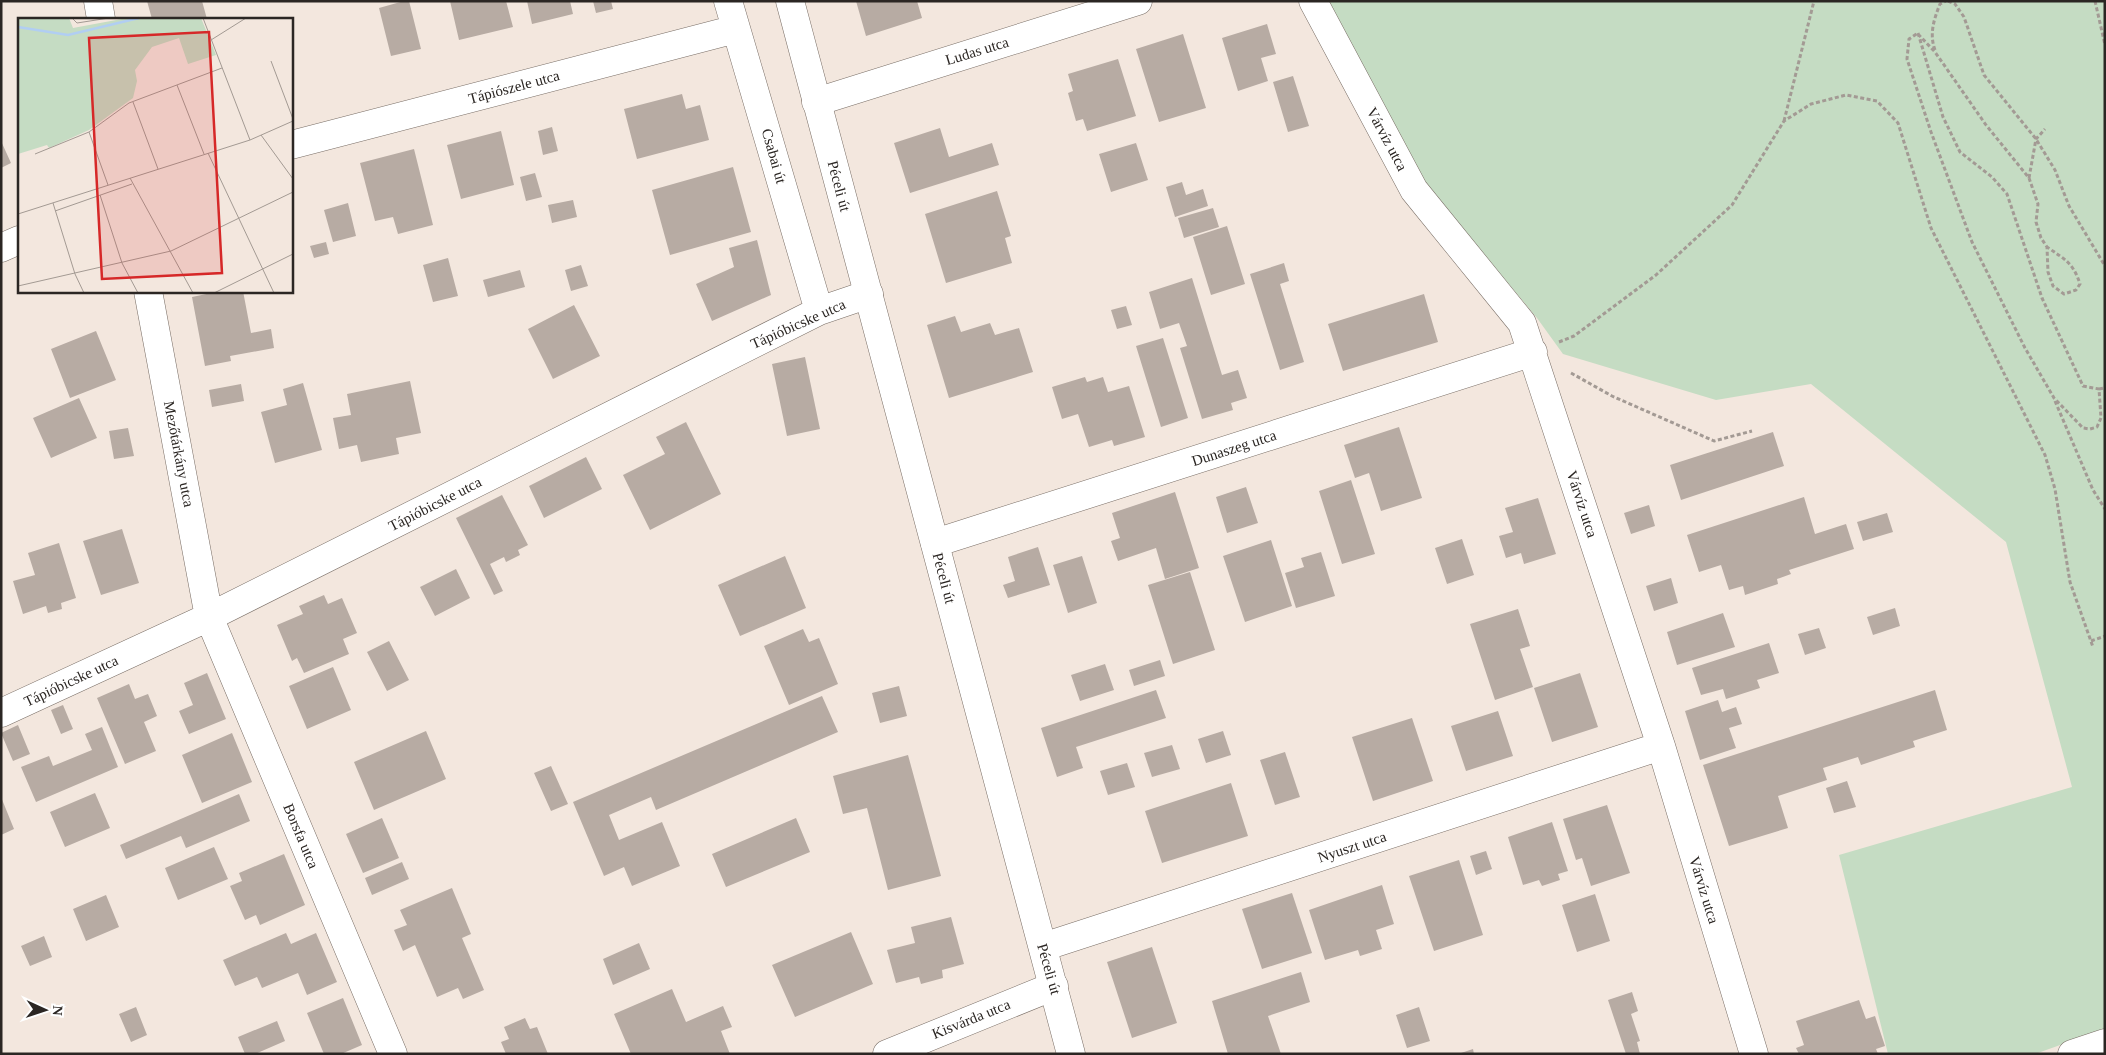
<svg xmlns="http://www.w3.org/2000/svg" width="2106" height="1055" font-family="'Times New Roman',serif">
<style>
.green{fill:#c5dcc3}
.building{fill:#b7aba3}
.lines{fill:none;stroke-linecap:round;stroke-linejoin:round}
.street-casing{stroke:#796e66;stroke-width:29}
.secondary-casing{stroke:#796e66;stroke-width:29}
.path{stroke:#a39a94;stroke-width:3;stroke-dasharray:4 2.5;stroke-linecap:butt}
.street{stroke:#fff;stroke-width:28}
.secondary{stroke:#fff;stroke-width:28}
.labels{text-anchor:middle;stroke-width:5;stroke-linejoin:round;paint-order:stroke}
.street-label{font-size:15px;fill:#2b2623;stroke:#fff}
.inset-river{fill:none;stroke:#b1cef2;stroke-width:2.5}
.inset-road{fill:none;stroke:#a39a93;stroke-width:1}
.view{fill:#d62828;fill-opacity:0.15;stroke:#d62828;stroke-width:2.5}
.inset-edge{fill:none;stroke:#2b2623;stroke-width:2.5}
</style>
<rect width="100%" height="100%" fill="#f3e7de"/>
<path class="green" d="M1326,1H2105V1029L2035,1054H1888L1839,855L2072,787L2006,542L1811,384L1716,400L1563,354L1537,318L1424,183Z"/>
<path class="building" d="M147,1H202L207,19H152Z
M404,1H409L421,49L391,56L379,8Z
M450,1H506L513,27L459,40Z
M527,1H570L573,14L532,24Z
M593,1H611L613,9L596,13Z
M856,1H917L922,18L866,36Z
M1267,24L1276,54L1261,58L1268,81L1238,91L1222,38Z
M1183,34L1206,108L1159,122L1136,49Z
M1118,59L1136,116L1087,131L1083,119L1076,121L1068,93L1073,91L1068,74Z
M1293,76L1309,126L1288,132L1273,82Z
M682,94L686,109L700,105L709,140L637,159L624,109Z
M552,127L558,151L543,155L538,131Z
M940,128L949,157L992,143L999,165L910,193L894,143Z
M501,131L514,185L461,199L447,145Z
M1,141L11,163L1,168Z
M1136,143L1148,180L1111,192L1099,154Z
M414,149L433,225L398,234L393,217L375,221L360,163Z
M733,167L751,232L670,255L652,190Z
M535,173L542,197L526,201L520,177Z
M1182,182L1186,195L1203,189L1208,206L1175,217L1166,187Z
M997,191L1011,236L1005,238L1012,263L946,283L925,214Z
M573,200L577,217L552,223L548,205Z
M348,203L356,236L333,242L324,210Z
M1213,208L1219,227L1184,238L1178,218Z
M1227,226L1245,284L1211,295L1193,237Z
M757,240L771,295L712,321L696,284L734,267L729,248Z
M326,242L329,254L314,258L310,246Z
M448,258L458,296L433,302L423,265Z
M1284,263L1289,281L1280,284L1304,362L1280,370L1250,274Z
M581,265L588,286L571,291L565,270Z
M520,270L525,287L488,297L483,280Z
M1192,278L1222,375L1238,370L1247,398L1231,403L1233,410L1202,419L1180,348L1187,346L1179,323L1160,329L1149,292Z
M221,291H243L251,333L271,329L274,348L230,356L231,361L205,366L192,297Z
M1424,294L1438,342L1343,371L1328,324Z
M574,305L600,356L553,379L528,329Z
M1126,306L1132,325L1117,329L1111,310Z
M955,316L961,332L990,323L995,335L1019,328L1033,372L949,398L927,325Z
M96,331L116,380L70,398L51,349Z
M1163,338L1188,418L1161,427L1136,346Z
M805,357L820,429L787,436L772,364Z
M1085,377L1087,382L1103,377L1108,392L1129,386L1145,437L1114,446L1112,440L1089,447L1078,414L1062,419L1052,387Z
M410,381L421,433L396,438L399,454L361,462L357,445L339,449L333,418L351,415L347,394Z
M303,383L322,450L275,463L261,412L287,405L283,389Z
M241,384L244,401L212,407L209,390Z
M79,398L97,438L51,458L33,418Z
M686,422L721,494L650,530L623,475L665,454L656,437Z
M1399,427L1422,498L1381,511L1369,473L1355,478L1344,445Z
M128,428L134,456L114,459L109,431Z
M1773,432L1784,466L1681,500L1670,465Z
M586,457L602,489L544,518L529,486Z
M1351,480L1375,554L1342,564L1319,491Z
M1246,487L1258,523L1227,533L1216,497Z
M1175,492L1199,568L1165,579L1156,548L1118,561L1111,541L1120,538L1112,513Z
M502,495L528,545L518,550L520,555L506,562L504,557L490,564L503,591L494,595L456,518Z
M1804,497L1815,534L1846,524L1854,549L1789,570L1791,574L1777,579L1778,584L1745,595L1743,586L1729,590L1721,565L1699,572L1687,535Z
M1538,498L1556,554L1524,564L1521,553L1506,558L1499,536L1513,532L1505,508Z
M1649,505L1655,526L1631,534L1624,513Z
M1887,513L1893,532L1863,541L1857,522Z
M122,529L139,583L101,595L83,541Z
M1462,539L1474,575L1447,584L1435,548Z
M1271,540L1292,606L1245,622L1223,556Z
M59,543L76,598L61,603L62,609L48,613L46,606L23,614L13,581L35,575L28,553Z
M1038,547L1050,585L1008,598L1003,585L1015,581L1008,557Z
M1321,552L1335,596L1296,608L1285,573L1304,567L1301,558Z
M785,556L806,608L740,636L718,585Z
M1082,556L1097,603L1068,613L1053,565Z
M456,569L470,598L435,616L420,587Z
M1190,572L1215,650L1173,664L1148,585Z
M1671,578L1678,603L1654,611L1646,586Z
M324,595L328,604L342,598L357,633L343,639L349,654L304,673L297,658L292,661L277,625L303,614L299,606Z
M1895,608L1900,626L1873,635L1867,617Z
M1518,609L1530,646L1520,649L1533,687L1495,700L1470,624Z
M1723,613L1735,647L1677,665L1667,632Z
M1819,628L1826,648L1805,655L1798,634Z
M803,629L809,642L819,638L838,684L789,705L764,646Z
M389,641L409,680L387,691L367,652Z
M1769,643L1779,673L1757,680L1760,688L1726,699L1723,689L1701,695L1692,668Z
M1160,660L1165,676L1134,686L1129,670Z
M1105,664L1114,690L1080,701L1071,675Z
M333,667L351,710L307,729L289,686Z
M207,673L226,719L189,734L179,711L193,705L184,683Z
M1580,673L1598,727L1552,742L1534,688Z
M129,684L135,699L148,694L157,716L144,722L156,751L125,764L97,698Z
M899,686L907,716L880,723L872,693Z
M1156,690L1166,718L1076,747L1083,768L1057,777L1041,728Z
M1935,690L1947,730L1913,741L1915,747L1861,765L1858,757L1823,768L1827,780L1778,796L1788,828L1729,846L1703,765Z
M822,696L838,732L656,810L651,797L609,815L619,840L662,822L680,866L632,886L624,867L604,876L573,802Z
M1718,700L1722,712L1736,707L1742,724L1729,728L1736,748L1700,760L1685,711Z
M63,705L73,729L61,734L51,710Z
M1498,711L1513,756L1466,771L1451,726Z
M1412,718L1433,781L1373,801L1352,737Z
M18,725L30,754L13,761L1,733Z
M102,727L118,767L36,802L21,767L49,756L53,766L92,750L85,734Z
M426,731L446,779L374,810L354,762Z
M1223,731L1231,755L1206,763L1198,739Z
M232,733L252,782L202,803L182,755Z
M1172,745L1180,769L1152,777L1144,753Z
M1285,752L1300,797L1275,805L1260,760Z
M908,755L941,876L888,890L867,808L843,814L833,776Z
M1127,763L1135,787L1108,795L1100,771Z
M551,766L568,804L551,811L534,773Z
M1847,781L1856,807L1834,813L1826,788Z
M1231,783L1248,836L1162,863L1145,811Z
M95,793L110,828L65,847L50,812Z
M239,794L250,821L186,848L181,836L126,859L120,845Z
M1,797L14,829L1,835Z
M1607,805L1630,873L1591,886L1582,858L1576,860L1563,819Z
M382,818L399,858L363,873L346,834Z
M796,818L810,852L726,887L712,854Z
M1552,822L1568,871L1558,874L1560,880L1542,886L1539,880L1523,885L1508,837Z
M214,847L228,879L178,900L165,868Z
M1486,851L1492,869L1476,875L1470,856Z
M284,854L305,905L260,925L256,915L245,920L230,886L242,881L239,873Z
M1459,860L1483,935L1434,951L1409,876Z
M402,862L409,879L372,895L365,878Z
M1382,885L1394,924L1376,930L1382,949L1360,956L1358,950L1325,960L1309,910Z
M452,888L471,934L462,938L484,990L463,999L458,988L437,997L415,945L403,951L394,930L407,925L400,910Z
M1292,893L1312,953L1262,969L1242,909Z
M1595,894L1610,941L1577,952L1562,905Z
M106,895L119,927L86,941L73,909Z
M951,917L964,964L942,970L943,978L921,984L919,977L896,983L887,950L915,943L911,927Z
M851,932L873,984L795,1017L772,965Z
M286,933L291,944L316,933L337,982L307,995L298,973L262,988L257,977L235,986L223,960Z
M44,936L52,957L30,966L21,946Z
M639,943L650,969L613,985L603,959Z
M1152,947L1177,1023L1132,1038L1107,962Z
M1301,972L1310,1002L1268,1016L1281,1054H1228L1212,1001Z
M672,989L686,1022L723,1006L732,1027L721,1031L730,1054H631L614,1014Z
M1632,992L1638,1011L1631,1014L1640,1041L1637,1042L1640,1054H1626L1608,1000Z
M343,998L362,1045L341,1054H324L307,1013Z
M1859,1000L1866,1019L1875,1016L1885,1046L1876,1049L1878,1054H1799L1796,1048L1804,1045L1796,1021Z
M136,1007L147,1035L131,1042L119,1014Z
M1419,1007L1430,1041L1407,1048L1396,1015Z
M525,1018L530,1029L537,1027L548,1054H506L501,1042L509,1039L504,1027Z
M277,1021L285,1041L255,1054H245L238,1037Z
M1473,1049L1474,1054H1461V1053Z"/>
<g class="lines">
<defs>
<path id="street" d="M98,1L101,19
M728,1L819,311
M1313,1L1414,190L1522,323L1661,746L1754,1054
M816,102L1138,1
M291,145L736,29
M1,248L19,240
M148,291L209,617L393,1054
M935,543L1533,352
M1,713L209,617L819,311L869,294
M1043,947L1661,746
M887,1054L1054,986
M2072,1054L2105,1043"/>
<path id="secondary" d="M790,1L1071,1054"/>
</defs>
<use href="#street" class="street-casing"/>
<use href="#secondary" class="secondary-casing"/>
<path class="path" d="M1948,1L1955,4L1964,17L1984,75L2036,139L2055,170L2069,206L2105,266
M2095,1L2105,45
M1918,33L1943,117L1960,152L1992,177L2007,194L2042,298L2083,386L2099,389L2101,418L2097,427L2090,429L2083,428L2054,398L2025,348L1972,242L1931,132L1907,59L1909,39Z
M1918,34L1935,52L1986,125L2029,178L2038,204L2036,222L2041,238L2047,247L2048,272L2053,286L2064,294L2076,290L2080,284C2073,262 2064,259 2047,247
M1935,50C1929,34 1934,19 1940,4L1946,1
M1784,121L1814,1
M2029,178L2036,139L2045,129
M1559,342L1574,336L1656,275L1732,205L1784,121L1811,104L1846,95L1877,101L1898,123L1931,228L2045,455L2055,489L2070,582L2093,647
M1571,373L1612,396L1714,441L1752,431
M2099,389L2105,388
M2055,401L2093,490L2105,509
M2091,641L2105,636"/>
<use href="#street" class="street"/>
<use href="#secondary" class="secondary"/>
</g>
<g class="labels">
<g class="street-label">
<text transform="translate(977 51) rotate(-17)" y="5">Ludas utca</text>
<text transform="translate(514 87) rotate(-15)" y="5">Tápiószele utca</text>
<text transform="translate(1387 139) rotate(62)" y="5">Várvíz utca</text>
<text transform="translate(774 156) rotate(74)" y="5">Csabai út</text>
<text transform="translate(839 186) rotate(75)" y="5">Péceli út</text>
<text transform="translate(798 324) rotate(-24)" y="5">Tápióbicske utca</text>
<text transform="translate(1234 448) rotate(-18)" y="5">Dunaszeg utca</text>
<text transform="translate(179 454) rotate(79)" y="5">Mezőtárkány utca</text>
<text transform="translate(435 504) rotate(-27)" y="5">Tápióbicske utca</text>
<text transform="translate(1582 504) rotate(72)" y="5">Várvíz utca</text>
<text transform="translate(944 578) rotate(75)" y="5">Péceli út</text>
<text transform="translate(71 681) rotate(-25)" y="5">Tápióbicske utca</text>
<text transform="translate(301 836) rotate(67)" y="5">Borsfa utca</text>
<text transform="translate(1352 847) rotate(-18)" y="5">Nyuszt utca</text>
<text transform="translate(1704 890) rotate(73)" y="5">Várvíz utca</text>
<text transform="translate(1049 969) rotate(74)" y="5">Péceli út</text>
<text transform="translate(971 1019) rotate(-22)" y="5">Kisvárda utca</text>
</g>
</g>
<g transform="translate(18 18)">
<rect width="275" height="275" fill="#f3e7de"/>
<path d="M0,0H51L55,10L109,0H183L198,37L170,46L161,20L134,29L117,52L119,63L115,80L71,112L31,130L29,127L0,136Z" fill="#c5dcc3"/>
<path class="inset-river" d="M0,9L50,17L121,0"/>
<path class="inset-road" d="M54,0L59,5L91,0M185,0L232,122M193,22L228,0M253,43L275,101M159,67L186,136M115,84L140,151M71,114L90,167M243,117L275,161M190,135L256,275M17,136L71,114L111,85L204,50M112,160L175,275M82,177L104,245L120,275M35,185L57,256L66,275M37,193L114,166M0,196L232,122L275,103M0,268L153,233L275,174M196,275L275,236"/>
<path class="view" d="M191,14L204,255L84,261L71,20Z"/>
<rect width="275" height="275" class="inset-edge"/>
</g>
<rect width="2106" height="1055" fill="none" stroke="#2b2623" stroke-width="5"/>
<g transform="translate(45 1010) rotate(93)" stroke="#ffffff" stroke-width="4" paint-order="stroke">
<path d="M0-4L9 19L0 12L-9 19Z" fill="#2b2623"/>
<text y="-8" font-size="14" font-weight="bold" text-anchor="middle" fill="#2b2623">N</text>
</g>
</svg>
